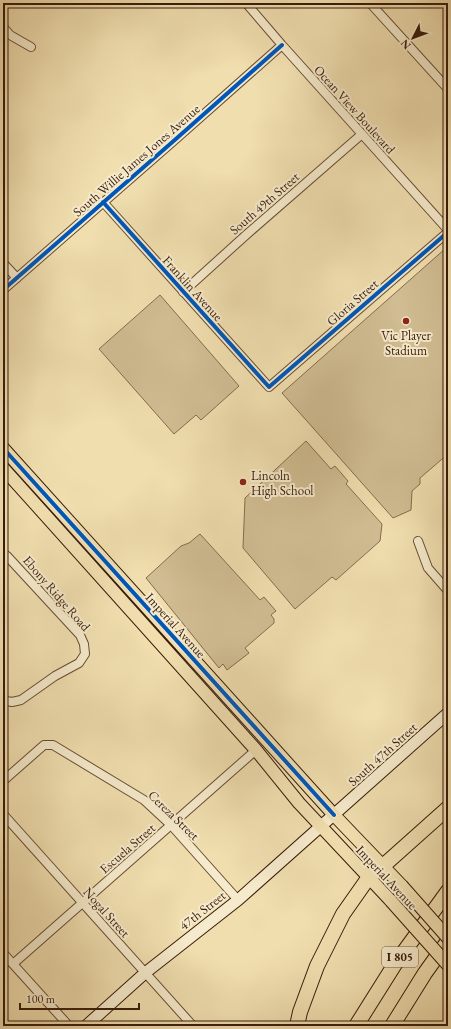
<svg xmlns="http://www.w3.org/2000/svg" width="451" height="1029" font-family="'EB Garamond',serif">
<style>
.green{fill:#d1bd93;stroke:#856c4e}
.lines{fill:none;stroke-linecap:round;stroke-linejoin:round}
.stream{stroke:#82684b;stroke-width:2.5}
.minor-casing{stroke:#674c33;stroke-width:10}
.secondary-casing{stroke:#391b0a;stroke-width:13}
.primary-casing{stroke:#391b0a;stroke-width:14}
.motorway-casing{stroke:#391b0a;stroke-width:16}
.minor{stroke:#f5eacb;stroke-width:8}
.secondary{stroke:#f5eacb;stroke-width:11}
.primary{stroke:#f0deaf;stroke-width:12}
.motorway{stroke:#f0deaf;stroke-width:14}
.primary-bridge-casing{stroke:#391b0a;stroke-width:14;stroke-linecap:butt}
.primary-bridge{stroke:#f0deaf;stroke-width:12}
.cycleway-casing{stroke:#f5eacb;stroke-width:6}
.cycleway{stroke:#0057b8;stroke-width:4}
.poi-dot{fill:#8f2418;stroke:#f5eacb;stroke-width:1.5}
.labels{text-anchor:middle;stroke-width:4;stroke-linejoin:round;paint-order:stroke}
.shield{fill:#f5eacb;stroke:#715944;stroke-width:1}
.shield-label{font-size:12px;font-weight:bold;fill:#391b0a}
.street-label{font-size:13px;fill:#391b0a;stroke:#f5eacb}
.poi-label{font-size:13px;fill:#391b0a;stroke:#f5eacb}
</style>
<rect width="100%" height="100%" fill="#f0deaf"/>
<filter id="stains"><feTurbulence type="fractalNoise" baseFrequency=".005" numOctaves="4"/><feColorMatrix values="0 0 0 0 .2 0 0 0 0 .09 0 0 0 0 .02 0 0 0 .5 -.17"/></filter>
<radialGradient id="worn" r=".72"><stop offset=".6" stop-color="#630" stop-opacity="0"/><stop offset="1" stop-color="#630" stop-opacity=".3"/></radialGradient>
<path class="green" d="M446,248H448V454L420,478V484L412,491L411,510L393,518L282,393Z
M160,295L239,386L201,420L196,415L174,434L99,349Z
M306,441L331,469L335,466L348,481L346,484L382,524L380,541L336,580L332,577L295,609L243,548L245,498Z
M200,534L260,600L264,597L276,611L271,615L274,619V623L245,648L249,653L227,670L223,664L219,668L146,578L181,546L189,543Z"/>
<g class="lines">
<path class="stream" d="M3,1024L5,1026"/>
<defs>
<path id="minor" d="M246,3L282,45L448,230
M370,3L448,89
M3,27L10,35L31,47
M103,202L269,387L448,232
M3,263L17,278
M3,290L177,138L282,45
M183,292L246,235L362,134
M418,541L428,568L448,591
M3,553L7,556L80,635L84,644L85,654L79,663L55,676L21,700L12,702L6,701L3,699
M3,781L44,745H53L144,800L171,825L238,900
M3,814L193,1026
M3,953L69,1026
M13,964L256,750"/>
<path id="secondary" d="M86,1026L145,973L238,900L448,713"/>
<path id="primary" d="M3,448L334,815L402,886
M3,468L256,750L299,803L391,901"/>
<path id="motorway" d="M297,1026L300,1012L317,966L343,914L369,877L383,866L448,808
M356,1026L395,964L448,891
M392,1026L425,973L448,941"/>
</defs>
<use href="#minor" class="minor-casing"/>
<use href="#secondary" class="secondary-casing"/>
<use href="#primary" class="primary-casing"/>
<use href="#motorway" class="motorway-casing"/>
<use href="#minor" class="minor"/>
<use href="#secondary" class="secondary"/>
<use href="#primary" class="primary"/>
<use href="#motorway" class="motorway"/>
<defs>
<path id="primary-bridge" d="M402,886L448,938
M391,901L448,965"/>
</defs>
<use href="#primary-bridge" class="primary-bridge-casing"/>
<use href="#primary-bridge" class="primary-bridge"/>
<defs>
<path id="cycleway" d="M103,202L269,387L448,232
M3,290L177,138L282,45
M3,448L334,815"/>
</defs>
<use href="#cycleway" class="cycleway-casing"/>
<use href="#cycleway" class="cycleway"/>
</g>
<g class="poi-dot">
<circle cx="406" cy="321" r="4"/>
<circle cx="243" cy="482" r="4"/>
</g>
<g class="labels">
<rect class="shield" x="382" y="947" width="36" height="20" rx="3"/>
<g class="shield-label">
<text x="400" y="961">I 805</text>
</g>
<g class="street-label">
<text transform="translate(355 109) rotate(48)" y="5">Ocean View Boulevard</text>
<text transform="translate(136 160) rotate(-41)" y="5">South Willie James Jones Avenue</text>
<text transform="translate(264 203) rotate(-41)" y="5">South 49th Street</text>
<text transform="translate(193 288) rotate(48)" y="5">Franklin Avenue</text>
<text transform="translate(352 302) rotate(-41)" y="5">Gloria Street</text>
<text transform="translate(57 593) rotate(49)" y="5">Ebony Ridge Road</text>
<text transform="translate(176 625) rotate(48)" y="5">Imperial Avenue</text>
<text transform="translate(382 754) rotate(-42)" y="5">South 47th Street</text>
<text transform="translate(174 815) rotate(44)" y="5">Cereza Street</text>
<text transform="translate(127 848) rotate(-41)" y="5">Escuela Street</text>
<text transform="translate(387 877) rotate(47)" y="5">Imperial Avenue</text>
<text transform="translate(202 910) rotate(-38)" y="5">47th Street</text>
<text transform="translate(107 912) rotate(48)" y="5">Nogal Street</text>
</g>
<g class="poi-label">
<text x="406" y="340">Vic Player<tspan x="406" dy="15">Stadium</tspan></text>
<text x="251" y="480" text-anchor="start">Lincoln<tspan x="251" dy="15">High School</tspan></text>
</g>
</g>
<rect width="451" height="1029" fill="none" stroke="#f0deaf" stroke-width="16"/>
<rect x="4" y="4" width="443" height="1021" fill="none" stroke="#391b0a" stroke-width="2"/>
<rect x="8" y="8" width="435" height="1013" fill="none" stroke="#391b0a"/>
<g transform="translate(413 38) rotate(228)" stroke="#f5eacb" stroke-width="3" paint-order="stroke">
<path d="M0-3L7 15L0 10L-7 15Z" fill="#391b0a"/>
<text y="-6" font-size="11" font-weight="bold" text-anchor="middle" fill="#391b0a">N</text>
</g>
<path d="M20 1003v6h119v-6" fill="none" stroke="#391b0a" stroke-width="2"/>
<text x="26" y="1003" font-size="12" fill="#391b0a" stroke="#f5eacb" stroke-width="3" paint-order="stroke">100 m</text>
<rect width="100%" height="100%" filter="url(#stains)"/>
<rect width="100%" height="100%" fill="url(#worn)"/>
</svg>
